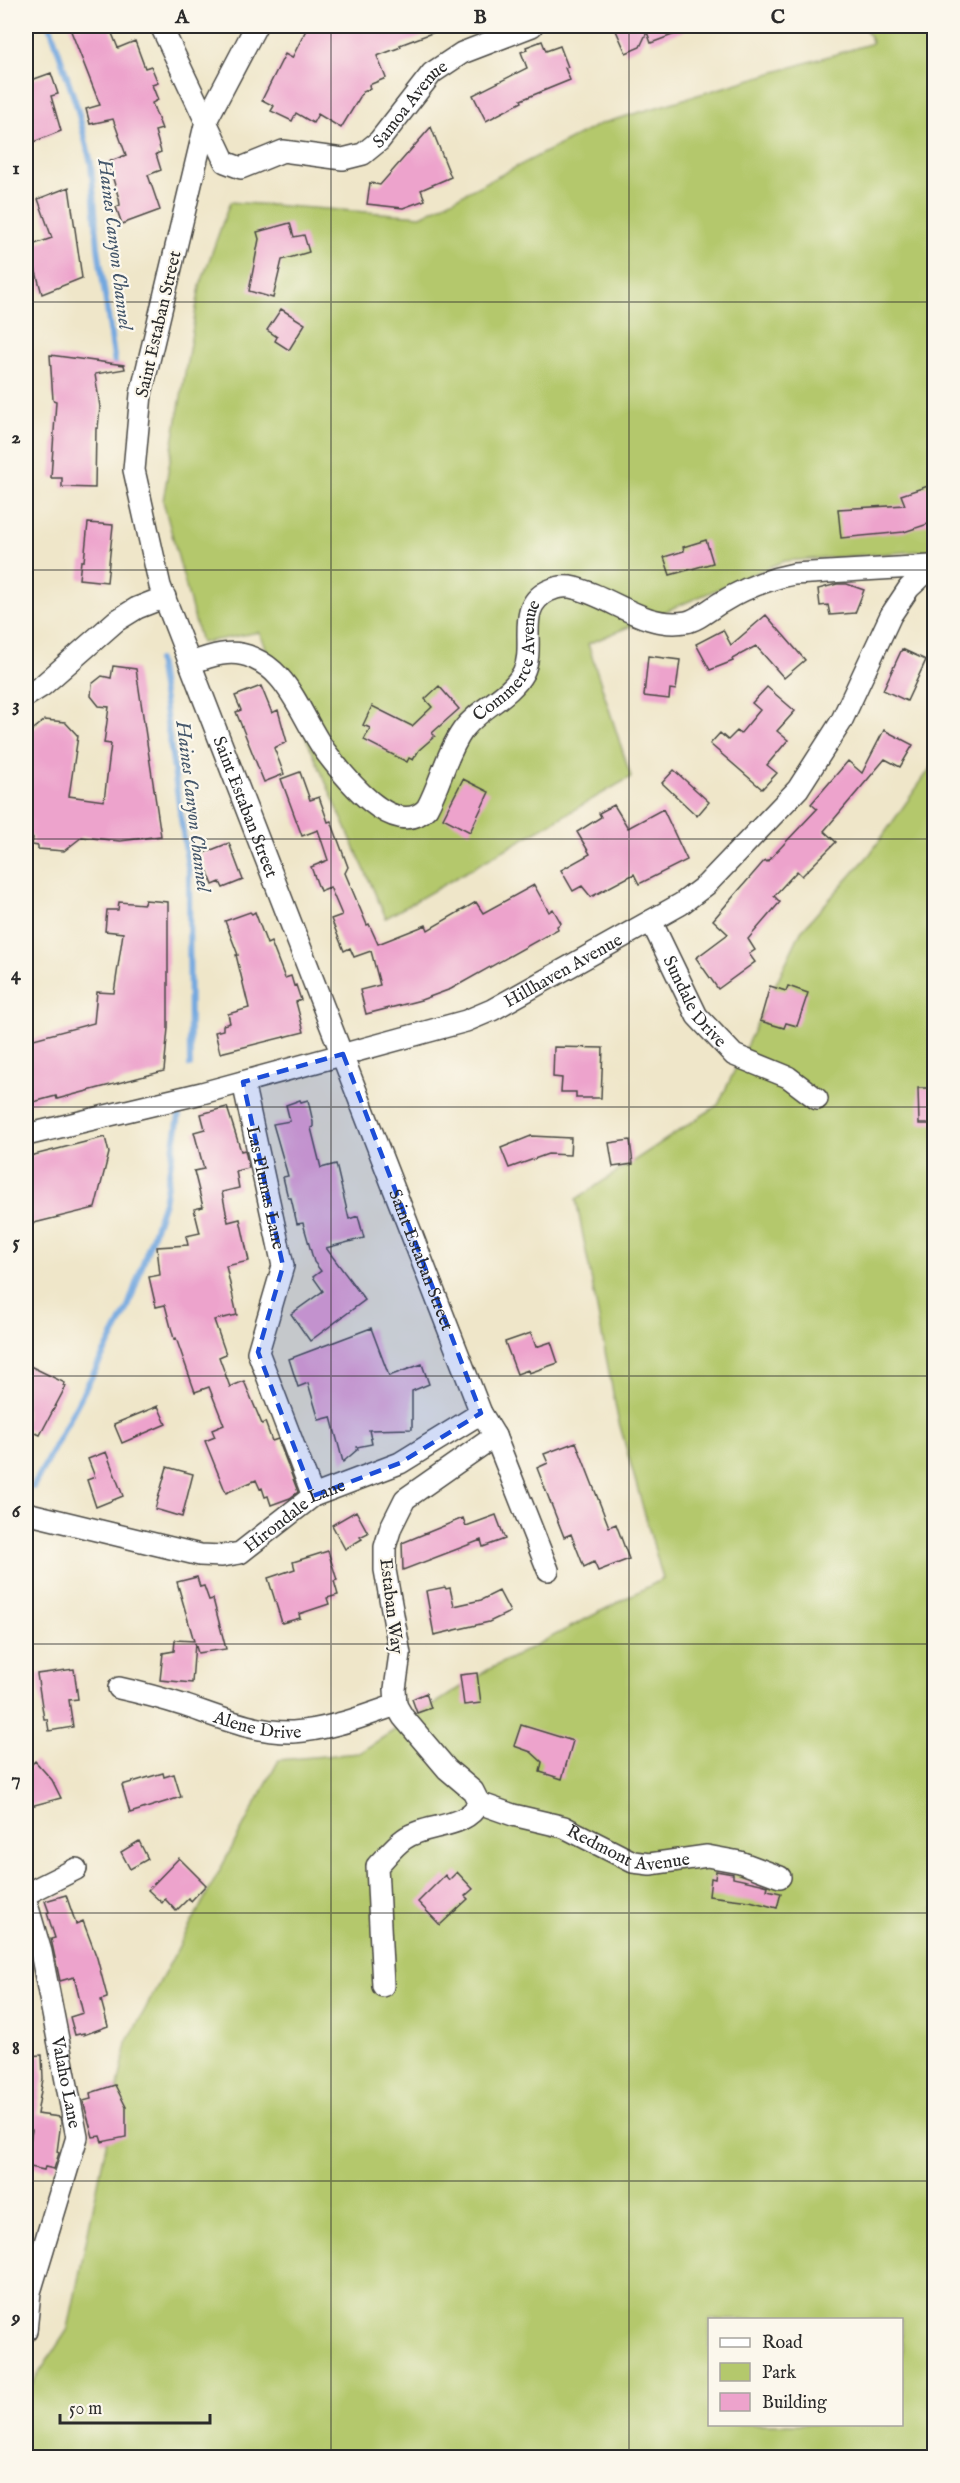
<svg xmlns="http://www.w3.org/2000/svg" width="960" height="2483" font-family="'IM FELL English',serif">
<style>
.green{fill:#b4c86c;stroke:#707a4c;stroke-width:1.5;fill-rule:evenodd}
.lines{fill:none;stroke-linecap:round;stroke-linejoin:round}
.stream{stroke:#72a7df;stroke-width:6}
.building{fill:#eda3cc}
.street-casing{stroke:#484743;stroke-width:24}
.street{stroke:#fff;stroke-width:21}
.marked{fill:#1d4ed8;fill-opacity:0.2;stroke:#1d4ed8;stroke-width:4.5;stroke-dasharray:12 8;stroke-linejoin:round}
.grid{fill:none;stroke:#2b2b2b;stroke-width:1.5;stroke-opacity:0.55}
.labels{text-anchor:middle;stroke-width:4.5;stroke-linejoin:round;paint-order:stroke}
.street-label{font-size:18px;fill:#2b2b2b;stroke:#fbf7ec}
.water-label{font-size:20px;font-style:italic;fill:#44566a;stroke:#fbf7ec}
.neatline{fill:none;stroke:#2b2b2b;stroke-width:2}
.grid-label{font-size:20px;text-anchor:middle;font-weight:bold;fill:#2b2b2b}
</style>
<rect width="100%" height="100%" fill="#fbf7ec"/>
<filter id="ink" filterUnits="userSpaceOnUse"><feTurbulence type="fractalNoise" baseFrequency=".0167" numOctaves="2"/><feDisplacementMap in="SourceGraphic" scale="12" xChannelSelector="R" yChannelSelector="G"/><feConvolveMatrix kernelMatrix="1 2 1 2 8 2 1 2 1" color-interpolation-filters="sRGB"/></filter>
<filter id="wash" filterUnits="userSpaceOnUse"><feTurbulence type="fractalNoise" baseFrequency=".008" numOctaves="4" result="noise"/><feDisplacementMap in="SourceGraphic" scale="24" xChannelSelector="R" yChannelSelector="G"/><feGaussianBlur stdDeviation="1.35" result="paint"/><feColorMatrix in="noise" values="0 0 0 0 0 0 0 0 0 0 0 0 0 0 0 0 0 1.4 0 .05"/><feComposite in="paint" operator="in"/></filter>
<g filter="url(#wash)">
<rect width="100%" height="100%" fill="#efe6c9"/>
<path class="green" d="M864,26H934V550L784,561L588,644L631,777L386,918L259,632L201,643L163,501L200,286L230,202L421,216L600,124L873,43Z
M934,763V2457L26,2458V2393L68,2329L127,2043L279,1760L359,1753L486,1671L663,1579L618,1419L576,1199L718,1105L801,931L870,854ZM710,2320H902V2424H710Z"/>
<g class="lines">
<path class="stream" d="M50,26L77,107L91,163L98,247L115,364
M158,660L189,873L190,1065
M33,1487L127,1310L164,1202L179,1116"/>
</g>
<g id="blocks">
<path class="building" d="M69,26H109L118,48L135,41L145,68L151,66L158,83L152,85L158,100L152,103L162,129L155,131L161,152L156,154L161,170L148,175L160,210L122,224L116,207L120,205L119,199L108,162L126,155L113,119L90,124L86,109L100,105Z
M308,26H447L448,27L400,45L401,47L377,56L386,78L369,85L370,89L363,92L341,128L318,114L313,123L296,113L292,121L271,111L274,106L262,100L285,54L292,58Z
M614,26H694V27L651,43L647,32L640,47L626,53Z
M542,41L546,51L560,46L568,67L565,68L570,80L521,100L522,102L486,121L473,95L527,68L521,52L527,50L526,47Z
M51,73L58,94L51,96L61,131L26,145V82Z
M431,127L451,177L421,190L425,200L403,208L367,204L370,183L380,185Z
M69,187L82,278L42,294L29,246L52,238L38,199Z
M290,223L294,237L304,235L309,252L282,260L273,298L249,291L259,239L257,232Z
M281,309L305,324L289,350L275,341L277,337L267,330Z
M50,355L124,365L125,369L95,374L100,407L98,428H96L95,488L62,487V478H51L56,401L53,400Z
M934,484V522L904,532L841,538L838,509L905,505L901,495Z
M88,523L113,525L107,582L79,579L81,561H84Z
M706,540L713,563L670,575L664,557L684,551L683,547Z
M837,584H847L864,590L855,613L830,615L828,605L820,606L818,589Z
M766,615L805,660L784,678L756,646L732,659L733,661L710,670L696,644L723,630L731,645Z
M902,649L926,660L907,701L883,690Z
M648,656L680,660L676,690L670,689L669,699L644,696Z
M113,666L136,669L161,836L120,841L82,837L64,851L38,849V846L32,845L33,838L26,828V735L45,720L65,722L78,736L69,796L104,801L111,744L104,743L109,707L99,706L91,696L92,684L102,676L111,678Z
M261,686L272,713L278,710L287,742L274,748L284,774L264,782L236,712L241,710L235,696Z
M439,686L459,709L432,733L435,736L419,750L413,760L409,758L407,762L364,740L370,728L363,725L372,706L412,726L432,707L425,699Z
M767,687L795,711L777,731L788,740L767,765L777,773L762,789L710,744L720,733L728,740L737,731L740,734L760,710L752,703Z
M884,730L913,745L900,767L885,759L824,831L836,842L802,876L797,871L774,896L780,902L748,939L755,950L749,954L755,962L718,989L696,958L728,934L713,920L765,860L767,862L817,809L811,804L848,761L862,773Z
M674,770L709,802L697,816L662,783Z
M300,772L310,800L319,797L328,822L331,821L348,867L345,873L367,925L369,924L378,944L426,925L428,930L476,902L483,913L534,885L549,912L553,909L561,923L557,926L558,929L451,989L421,1000L366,1014L360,990L380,985L371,951L354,957L350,948L344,951L331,919L342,915L330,887L320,891L311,867L328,860L318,830L302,836L281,779Z
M463,779L489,792L470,832L443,818Z
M614,805L628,828L663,809L687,860L639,884L634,874L591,897L582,886L573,891L561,870L590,854L577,832L601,817L599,813Z
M229,843L243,880L223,888L220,882L213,885L201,854Z
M145,900L168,902V1028L164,1071L57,1099L56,1096L26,1104V1041L94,1023L97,992L114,993L123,933L105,931L107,910H118L119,902L144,904Z
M250,912L252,914L255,912L267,944L271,942L285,978L291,976L294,986L296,985L301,1000L296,1002L304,1032L220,1053L215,1032L223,1030V1025L230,1023L228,1014L249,1008L236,955H238L225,921Z
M770,986L786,991L788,986L808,993L797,1026L786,1023L784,1028L760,1021Z
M554,1047L603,1048L601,1098H576V1092H561L562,1078L553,1077Z
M918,1088H934V1124H919Z
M300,1100L301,1102L308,1100L313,1122V1127L311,1128L321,1168L336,1164L349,1219L358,1216L364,1238L326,1248L365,1300L310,1341L291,1314L323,1291L313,1277L321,1271L314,1262L303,1223L297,1224L291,1198H288L283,1177L288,1176L273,1124L290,1121L286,1105Z
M227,1107L241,1151L245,1150L249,1168L236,1171L239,1188L222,1192L228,1222L240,1219L249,1261L226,1266L237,1315L214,1320L226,1354L219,1357L230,1387L244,1381L262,1424L265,1422L272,1441L278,1439L298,1492L290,1498L271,1505L268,1496L265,1497L262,1488L260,1489L256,1480L226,1493L205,1441L215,1437L212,1430L224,1425L209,1387L195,1392L176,1338L174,1339L165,1305L156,1307L149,1277L160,1275L157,1247L188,1245L186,1236L200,1233L194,1209L203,1207L194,1171L204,1169L194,1132L205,1129L201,1114Z
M531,1136L571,1138L570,1155L548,1154L509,1168L501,1148Z
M105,1137L109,1153L95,1208L26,1225V1157Z
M630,1140L633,1164L613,1167L609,1143Z
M371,1328L389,1376L422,1364L429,1384L412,1391V1429L369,1430L372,1444L357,1447L358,1449L343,1462L331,1417L319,1420L308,1383L298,1387L289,1359Z
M531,1333L536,1347L551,1342L558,1363L529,1373L528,1370L517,1374L505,1342Z
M26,1364L65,1383L64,1385L66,1386L40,1435L26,1429Z
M158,1406L166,1424L122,1443L114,1424Z
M576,1442L609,1527L616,1524L629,1559L598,1571L594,1562L584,1567L571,1534L564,1537L537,1468L548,1463L544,1454Z
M106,1452L123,1496L96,1507L87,1480L95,1477L88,1459Z
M167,1467L193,1474L182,1517L155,1509Z
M356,1511L368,1533L360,1537L362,1539L345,1549L332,1525Z
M496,1515L505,1539L483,1547L481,1540L403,1570L402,1543L463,1518L466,1526Z
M328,1551L337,1580L334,1581L338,1595L327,1598L329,1604L299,1614L300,1618L282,1623L268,1578L295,1569L293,1562Z
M197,1577L200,1587L204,1586L209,1600L213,1599L226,1649L198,1653L195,1643L192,1683L160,1680L163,1653L174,1651L175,1640L194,1641L177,1582Z
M445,1587L446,1589L450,1588L454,1606L481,1600L499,1591L510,1612L489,1622L434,1635L426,1591Z
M74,1669L78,1699L69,1700L73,1727L49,1731L47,1719H44L37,1674Z
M477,1673L481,1703L464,1705L460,1675Z
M426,1693L431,1708L417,1713L412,1699Z
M521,1725L573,1741L562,1779L540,1772L542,1762L531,1752L514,1746Z
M35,1761L52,1780L61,1798L31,1806L26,1801V1770Z
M163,1773L164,1777L174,1774L181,1797L130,1813L122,1785Z
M139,1841L148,1859L130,1869L121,1852Z
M179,1858L206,1885L191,1901L189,1898L176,1911L165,1899L162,1903L148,1890Z
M716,1871L733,1874V1878L761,1884L768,1886L767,1890L781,1893L777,1908L750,1901L709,1896L711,1878L715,1879Z
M457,1872L473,1889L465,1896L468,1899L440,1925L418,1902L445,1875L449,1880Z
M66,1895L76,1924L83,1921L97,1958L107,1996V1998L101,2000L108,2026L84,2035V2033L75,2035L70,2017L83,2013L74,1977L60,1981L51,1939L55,1938L47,1913L49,1912L45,1901Z
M42,2055L43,2079L37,2114L60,2117L61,2122L57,2152L59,2153L54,2169L45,2167L44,2170L26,2166L32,2130L26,2129V2056Z
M115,2085L126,2107V2137L102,2142L100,2136L93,2137L83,2101L91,2099L90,2093Z"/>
</g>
</g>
<g filter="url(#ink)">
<use href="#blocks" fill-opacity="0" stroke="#484743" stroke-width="1.5"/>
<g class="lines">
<defs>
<g id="street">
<path id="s1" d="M161,26L225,162L241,168L283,151L343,159L363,154L379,141L432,73L462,53L532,26"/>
<path id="s2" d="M256,26L206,121L141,394L134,470L160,586L481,1413L495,1436L548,1570"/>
<path id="s3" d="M191,663C210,656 232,648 253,658C262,662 272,669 279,677C298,698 308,727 325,751C343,775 395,843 427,808C441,782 446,754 463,730C479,708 510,697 523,673C537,646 514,608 548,591C554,588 563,586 570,587C611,595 642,629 686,622C698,620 711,608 722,602C745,588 768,579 794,574L931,566"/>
<path d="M26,696L42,686L116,621L137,608L165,597"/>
<path id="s4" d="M651,921L697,1016L734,1055L788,1077L817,1099"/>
<path id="s5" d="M243,1082L283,1266L258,1352L313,1496"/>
<path id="s6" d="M26,1135L202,1093L466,1021L492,1010L681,904L706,885L798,789L841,722L891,615L909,588L934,565"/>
<path id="s7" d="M26,1513L200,1555L222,1556L240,1553L313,1496L400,1463L481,1413"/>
<path id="s8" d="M119,1688C142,1693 164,1699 186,1706C221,1718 256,1733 293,1732C328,1730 364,1716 396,1705"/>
<path id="s9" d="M479,1803L513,1815L564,1827L633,1862L650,1864L707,1856L740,1862L780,1877"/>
<path d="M26,1894L76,1869"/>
<path id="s10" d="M26,1901L41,1952L77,2137L30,2292L26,2331"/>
<path d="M383,1986L377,1866C385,1858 394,1846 404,1839C426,1823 465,1830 479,1803L473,1791L447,1769L403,1717L396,1705L395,1689L400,1654L385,1570V1547L391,1527L405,1499L495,1436"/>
</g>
</defs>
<use href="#street" class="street-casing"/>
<use href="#street" class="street"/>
</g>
</g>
<path class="marked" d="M343,1054L481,1413L400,1463L313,1496L258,1352L283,1266L243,1082Z"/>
<path class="grid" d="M331,26V2458M629,26V2458M26,302H934M26,570H934M26,839H934M26,1107H934M26,1376H934M26,1644H934M26,1913H934M26,2181H934"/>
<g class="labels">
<g class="street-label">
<text dy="6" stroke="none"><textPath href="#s1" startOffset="363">Samoa Avenue</textPath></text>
<text transform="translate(158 324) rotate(-77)" y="6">Saint Estaban Street</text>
<text dy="6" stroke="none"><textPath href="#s3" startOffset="489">Commerce Avenue</textPath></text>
<text dy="6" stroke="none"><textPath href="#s2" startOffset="820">Saint Estaban Street</textPath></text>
<text dy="6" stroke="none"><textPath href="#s6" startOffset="564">Hillhaven Avenue</textPath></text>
<text dy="6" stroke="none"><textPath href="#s4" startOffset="92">Sundale Drive</textPath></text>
<text dy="6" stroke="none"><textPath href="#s5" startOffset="108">Las Plumas Lane</textPath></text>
<text dy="6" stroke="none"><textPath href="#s2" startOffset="1306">Saint Estaban Street</textPath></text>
<text dy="6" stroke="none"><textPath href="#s7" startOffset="286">Hirondale Lane</textPath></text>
<text transform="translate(392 1606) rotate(83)" y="6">Estaban Way</text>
<text dy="6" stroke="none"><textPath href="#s8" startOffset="144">Alene Drive</textPath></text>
<text dy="6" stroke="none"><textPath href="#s9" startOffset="158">Redmont Avenue</textPath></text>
<text dy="6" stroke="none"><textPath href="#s10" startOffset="186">Valaho Lane</textPath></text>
</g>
<g class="water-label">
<text transform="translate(116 244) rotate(83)" y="7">Haines Canyon Channel</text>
<text transform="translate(194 806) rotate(83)" y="7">Haines Canyon Channel</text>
</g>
</g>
<rect width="960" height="2483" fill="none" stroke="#fbf7ec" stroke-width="66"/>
<rect x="708" y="2318" width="195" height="108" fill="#fbf7ec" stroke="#a8a59f" stroke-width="1.5"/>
<rect x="720" y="2338" width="30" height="9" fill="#ffffff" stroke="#a8a59f" stroke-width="1.5"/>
<text x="762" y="2348" font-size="18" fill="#2b2b2b">Road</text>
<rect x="720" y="2363" width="30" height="18" fill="#b4c86c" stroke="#a8a59f" stroke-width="1.5"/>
<text x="762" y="2378" font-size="18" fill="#2b2b2b">Park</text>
<rect x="720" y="2393" width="30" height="18" fill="#eda3cc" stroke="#a8a59f" stroke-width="1.5"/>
<text x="762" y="2408" font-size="18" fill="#2b2b2b">Building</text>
<path d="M60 2414v9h150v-9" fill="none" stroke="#2b2b2b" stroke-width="3"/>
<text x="69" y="2414" font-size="18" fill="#2b2b2b" stroke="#fbf7ec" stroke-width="4.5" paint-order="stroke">50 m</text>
<rect x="33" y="33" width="894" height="2417" class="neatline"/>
<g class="grid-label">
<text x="182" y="23">A</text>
<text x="480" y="23">B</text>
<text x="778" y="23">C</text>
<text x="16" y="174">1</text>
<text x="16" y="443">2</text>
<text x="16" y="711">3</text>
<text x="16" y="980">4</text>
<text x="16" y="1248">5</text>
<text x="16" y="1517">6</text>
<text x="16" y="1785">7</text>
<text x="16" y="2054">8</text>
<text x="16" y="2323">9</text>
</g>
</svg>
